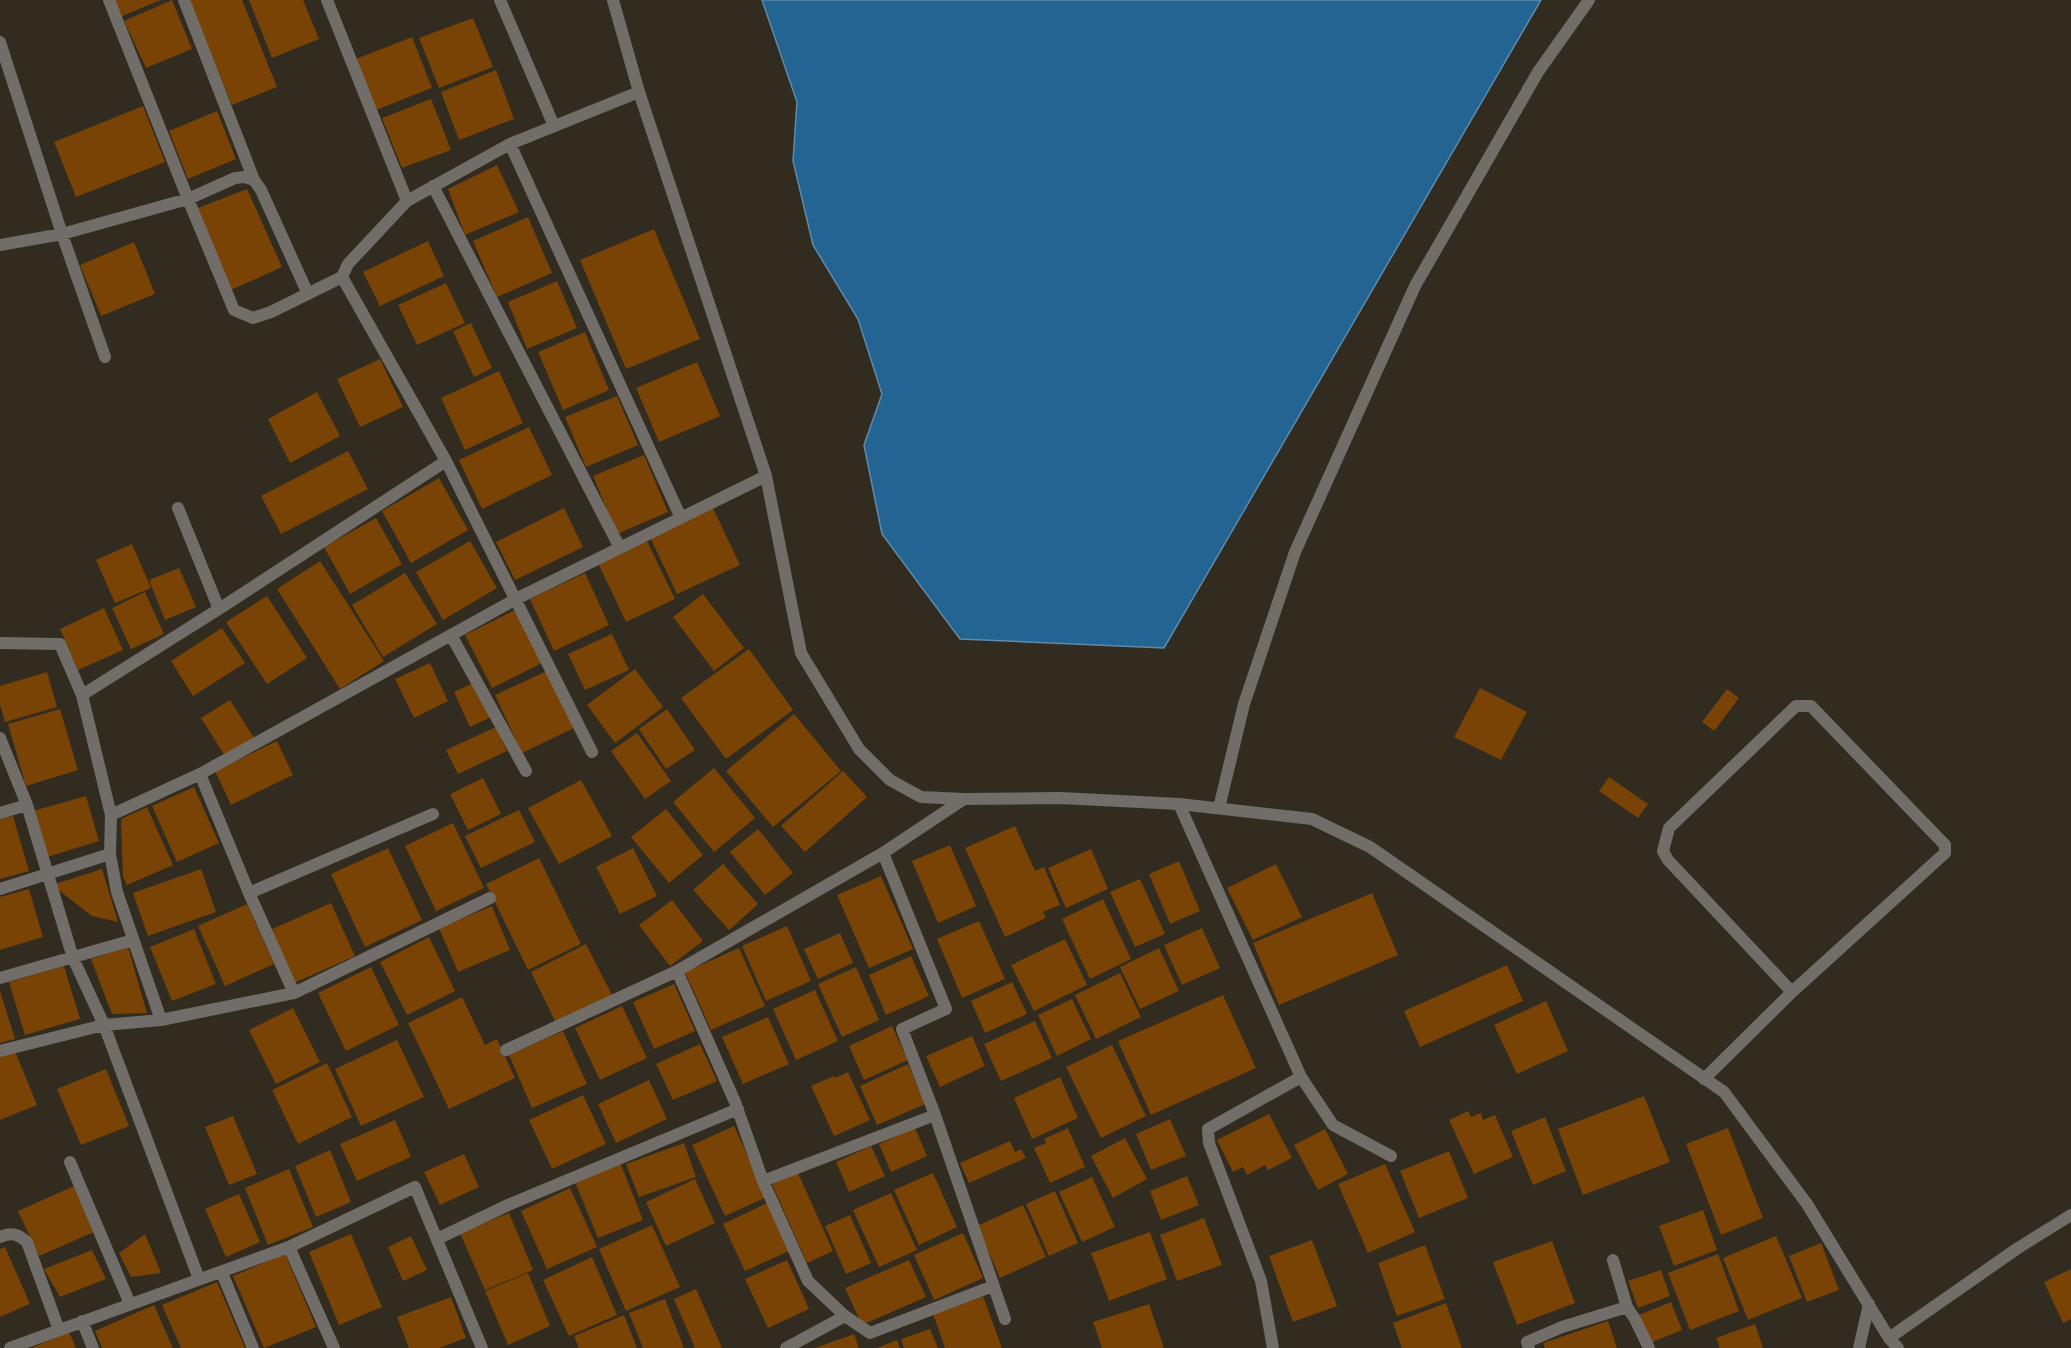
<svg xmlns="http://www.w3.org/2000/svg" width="2071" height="1348" font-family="'Fira Sans Condensed',sans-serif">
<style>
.water{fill:#236493;stroke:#5f8baa;stroke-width:1.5}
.building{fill:#784304}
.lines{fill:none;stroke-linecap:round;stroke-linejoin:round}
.minor{stroke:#716d68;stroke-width:12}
.tertiary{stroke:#716d68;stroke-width:12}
</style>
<rect width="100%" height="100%" fill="#322b1f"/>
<path class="water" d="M762,0H1541L1164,648L960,639L882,534L864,445L882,394L858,319L813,245L793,161L797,102Z"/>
<path class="building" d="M114,0H161L122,16Z
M172,0L192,49L146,68L124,21Z
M189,0H242L277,87L232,105Z
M249,0H303L319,39L272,58Z
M473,18L493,67L439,88L419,38Z
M412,37L432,88L376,110L356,59Z
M496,70L514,119L459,140L441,92Z
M431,99L451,150L402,168L382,118Z
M143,106L165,162L76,197L54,142Z
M217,111L236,159L188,179L169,131Z
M497,165L519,212L465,235L448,189Z
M247,189L282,267L231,290L198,208Z
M528,217L552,273L497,297L473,241Z
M654,229L700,339L626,369L580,260Z
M428,241L444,276L380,306L363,272Z
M134,242L155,294L101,316L80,265Z
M557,281L577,328L527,349L508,302Z
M446,283L465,323L417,345L398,305Z
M471,323L492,368L474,377L453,331Z
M585,332L609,390L563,410L538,352Z
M380,359L403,407L360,427L337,379Z
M697,362L720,416L659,442L636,388Z
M499,371L523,423L465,450L441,398Z
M317,392L340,436L290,463L268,419Z
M617,396L638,445L586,467L565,417Z
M529,427L552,475L482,509L459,460Z
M348,451L368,489L281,534L261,496Z
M644,455L668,512L617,534L593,476Z
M439,478L468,530L411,563L382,511Z
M564,508L583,547L515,580L496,542Z
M713,508L740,565L677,594L650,537Z
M376,518L402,564L350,594L324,547Z
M470,541L497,588L443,620L416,572Z
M647,541L675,599L626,622L598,563Z
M132,544L151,588L115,603L96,560Z
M320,561L384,661L340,689L277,589Z
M179,568L196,607L165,620L149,580Z
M405,573L437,624L383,657L352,605Z
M585,573L609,625L554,651L530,599Z
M145,592L164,634L131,649L112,608Z
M703,594L744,648L714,671L673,617Z
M267,596L307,658L267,684L226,622Z
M104,608L123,650L78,670L60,629Z
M515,610L542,663L492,688L465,635Z
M222,628L245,663L193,696L171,661Z
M612,634L629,670L585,690L568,654Z
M749,649L793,710L726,759L681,698Z
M430,663L448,701L414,718L395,679Z
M635,669L663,707L615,743L587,705Z
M547,671L574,728L522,753L495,695Z
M47,672L57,707L5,722L0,705V686Z
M475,682L491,717L470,727L454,692Z
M1480,688L1527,712L1501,760L1454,737Z
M1727,689L1739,698L1714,731L1702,722Z
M230,700L254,738L225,756L201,718Z
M60,709L78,770L26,786L8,724Z
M667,709L695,750L666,769L639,729Z
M794,714L841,771L773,827L726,771Z
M496,727L507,751L458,774L446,750Z
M637,733L671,781L645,799L611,751Z
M277,741L293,775L231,805L215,771Z
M714,768L755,818L714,852L673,802Z
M843,771L867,797L805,852L781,826Z
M1609,777L1648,804L1638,818L1599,791Z
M483,778L501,814L468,830L450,794Z
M581,780L612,836L559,864L528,808Z
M194,787L219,843L177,862L152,806Z
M86,796L99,841L47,857L33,811Z
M147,807L173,865L127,885L123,877L121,819Z
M666,809L703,855L669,883L631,837Z
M519,810L535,842L481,868L465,836Z
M13,816L29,871L0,879V819Z
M453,823L484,888L436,911L405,846Z
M1015,826L1035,871L1044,867L1060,905L1043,912L1046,918L1005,937L965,848Z
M758,829L793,873L765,895L730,852Z
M950,845L976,906L938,923L912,861Z
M388,848L422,920L365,947L331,874Z
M633,848L657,896L620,914L596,867Z
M1091,849L1108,889L1066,908L1048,868Z
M539,858L581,944L528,970L486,884Z
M1179,861L1200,911L1170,924L1149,874Z
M723,864L758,904L729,930L693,890Z
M1276,864L1302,917L1253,940L1227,888Z
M102,869L118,922L92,916L52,885Z
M201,869L216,912L148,936L133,893Z
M881,876L913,949L869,968L837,895Z
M1140,879L1165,934L1135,947L1110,892Z
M29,889L43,937L0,950V897Z
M1372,893L1398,955L1279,1005L1253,943Z
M1103,899L1131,959L1090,979L1062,919Z
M672,900L703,941L670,966L639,925Z
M331,903L355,956L294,983L270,930Z
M247,904L274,964L225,986L198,926Z
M492,906L510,950L458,972L439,928Z
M979,921L1005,979L962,998L937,939Z
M787,926L811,981L766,1001L742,946Z
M1202,928L1220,968L1182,985L1164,945Z
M194,929L216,984L172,1001L150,947Z
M840,933L853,963L818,979L804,949Z
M429,937L455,991L407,1015L380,962Z
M1065,939L1087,985L1034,1011L1011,965Z
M586,944L612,995L556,1023L531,972Z
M128,947L147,1013L112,1014L91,959Z
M739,948L765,1006L711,1030L685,972Z
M1159,948L1179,991L1140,1009L1120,967Z
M911,956L929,996L886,1015L869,975Z
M1507,965L1523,1001L1420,1047L1404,1011Z
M64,966L80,1019L25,1035L9,982Z
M371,967L399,1025L346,1051L318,993Z
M856,967L879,1020L842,1037L818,984Z
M1120,973L1141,1017L1096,1039L1075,995Z
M1012,982L1027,1014L985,1033L971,1001Z
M674,984L695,1031L654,1049L633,1002Z
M815,990L838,1041L796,1060L773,1009Z
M0,991L15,1039L0,1043Z
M1223,995L1256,1068L1151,1115L1118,1041Z
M462,997L485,1045L497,1039L515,1078L449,1109L408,1023Z
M1072,999L1091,1039L1057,1056L1038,1015Z
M1546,1001L1568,1051L1517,1074L1494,1025Z
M622,1006L647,1058L600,1080L575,1028Z
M293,1008L320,1062L276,1084L249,1030Z
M768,1017L789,1064L743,1084L722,1037Z
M1035,1021L1052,1058L1001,1081L984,1044Z
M892,1026L908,1060L864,1080L849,1046Z
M563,1031L587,1084L532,1108L509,1055Z
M972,1036L985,1066L940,1087L926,1056Z
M397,1040L424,1097L361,1126L335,1069Z
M700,1044L717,1081L673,1100L656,1064Z
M1112,1045L1146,1116L1101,1138L1066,1067Z
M15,1051L37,1105L0,1120V1057Z
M327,1063L352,1117L298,1144L272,1090Z
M908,1064L925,1104L877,1125L860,1086Z
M106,1069L129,1126L81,1145L57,1089Z
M848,1072L870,1120L834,1136L811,1086L834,1076L835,1078Z
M1060,1077L1078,1118L1032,1139L1014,1098Z
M649,1080L667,1119L616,1143L598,1104Z
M583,1095L606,1144L552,1169L529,1120Z
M1644,1096L1670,1162L1583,1195L1558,1129Z
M1468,1111L1471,1117L1481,1113L1483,1120L1495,1115L1513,1157L1474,1174L1449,1120Z
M1269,1114L1292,1158L1268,1170L1265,1165L1247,1175L1243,1167L1233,1172L1217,1140Z
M233,1116L257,1174L229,1185L205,1127Z
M1545,1117L1566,1171L1533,1185L1511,1131Z
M1170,1119L1186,1156L1151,1170L1136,1134Z
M395,1120L411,1157L357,1181L340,1144Z
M734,1126L767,1197L725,1216L692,1145Z
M915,1128L927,1156L891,1172L879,1144Z
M1068,1128L1085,1167L1050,1183L1034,1148L1046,1143L1044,1139Z
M1728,1128L1763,1218L1721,1235L1686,1144Z
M1325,1129L1348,1174L1318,1190L1294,1145Z
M1125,1138L1147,1179L1113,1198L1091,1156Z
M1010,1141L1015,1152L1021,1149L1026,1158L969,1183L960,1163Z
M684,1143L696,1177L639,1197L626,1164Z
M871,1146L885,1176L849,1192L836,1162Z
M330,1150L351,1202L316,1217L295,1166Z
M1449,1151L1468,1198L1419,1218L1400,1171Z
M464,1154L479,1187L440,1205L424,1172Z
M620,1162L643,1220L598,1238L574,1180Z
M1385,1164L1415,1232L1368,1253L1338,1184Z
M289,1169L313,1227L268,1245L245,1188Z
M798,1173L833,1251L807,1263L772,1184Z
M933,1173L957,1227L919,1245L894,1190Z
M1187,1176L1199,1205L1161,1220L1150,1191Z
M1092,1177L1115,1227L1082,1242L1059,1192Z
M695,1179L715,1223L666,1246L646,1202Z
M74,1186L94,1232L39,1256L18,1211Z
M570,1188L597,1247L547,1269L521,1211Z
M1055,1191L1078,1243L1049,1256L1026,1204Z
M891,1193L917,1250L879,1267L853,1210Z
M239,1194L260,1242L226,1257L205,1209Z
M767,1203L789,1251L745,1271L723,1224Z
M1023,1205L1046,1257L1000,1278L977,1226Z
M1703,1210L1717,1250L1674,1266L1659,1226Z
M509,1213L533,1270L485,1290L460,1233Z
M850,1215L871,1263L846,1274L825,1226Z
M1204,1218L1222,1265L1177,1281L1160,1235Z
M652,1225L680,1287L626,1311L599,1249Z
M1150,1232L1167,1279L1109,1301L1091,1253Z
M963,1233L983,1278L934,1300L914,1255Z
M145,1234L161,1273L131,1277L119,1253Z
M351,1234L382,1307L339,1325L309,1252Z
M411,1236L427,1270L403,1281L388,1247Z
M1776,1236L1802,1298L1748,1320L1723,1258Z
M1312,1240L1337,1306L1293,1322L1269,1256Z
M1552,1241L1575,1303L1517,1325L1493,1262Z
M1821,1243L1839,1290L1807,1302L1789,1256Z
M1425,1245L1445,1299L1397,1316L1378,1263Z
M5,1247L30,1304L0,1317V1249Z
M92,1250L106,1279L60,1297L44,1269Z
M285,1254L316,1327L264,1348L233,1276Z
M1718,1254L1739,1311L1690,1330L1668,1273Z
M592,1257L617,1315L569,1336L543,1280Z
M787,1260L809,1309L768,1328L745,1279Z
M909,1260L926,1297L862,1325L845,1288Z
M2071,1269V1319L2063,1323L2044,1282Z
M1661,1270L1670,1296L1638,1308L1628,1281Z
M528,1273L550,1326L508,1345L485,1291Z
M217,1282L245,1348H181L162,1305Z
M696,1289L722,1348H695L674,1299Z
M983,1296L1002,1348H945L933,1314Z
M451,1297L466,1338L439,1348H409L397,1317Z
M665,1299L684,1348H643L629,1313Z
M1671,1302L1682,1330L1650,1343L1639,1315Z
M1446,1303L1462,1348H1402L1393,1323Z
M1149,1304L1164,1348H1102L1093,1322Z
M154,1305L173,1348H102L95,1331Z
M624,1315L637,1348H579L574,1336Z
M1608,1321L1617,1348H1545L1543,1343Z
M1755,1324L1763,1348H1720L1716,1338Z
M930,1329L938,1348H904L901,1339Z
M69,1332L76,1348H31Z
M854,1334L859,1348H815Z
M897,1340L900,1348H877Z"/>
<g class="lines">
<path class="minor" d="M109,0L188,199L234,310L253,318L271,312L342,277
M184,0L254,180
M327,0L407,201
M500,0L554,126
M0,42L62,234L188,199L235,178L244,177L254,180L261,190L308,294
M510,144L681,518
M433,186L620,548
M0,245L62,234L105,357
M178,508L219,609
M451,635L526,771
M0,643L60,644L82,695L111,815L110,854L117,892L161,1020
M82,695L219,609L446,461
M0,738L27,805L73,958L104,1025L199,1279
M592,752L446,461L342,277L348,264L407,201L510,144L639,92
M200,774L249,893L294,993
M1179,804L1301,1077L1333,1125L1391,1156
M1219,808L1244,704L1295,552L1415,286L1538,72L1589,0
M0,813L27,805
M111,815L200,774L516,599L766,476
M883,853L946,1009L902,1029L935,1115L1005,1319
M0,889L110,854
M249,893L433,814
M677,971L735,1102L763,1181L808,1281L845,1316L870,1333L993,1286
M0,978L133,940
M506,1050L677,971L883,853L964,799
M0,1051L104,1025L161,1020L294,993L490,898
M1704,1079L1792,992L1945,853V845L1811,706H1796L1669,828L1663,851L1668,860L1792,992
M70,1162L130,1304
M763,1181L935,1115
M0,1237C12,1232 18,1234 27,1242L59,1330
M437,1239L508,1205L738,1109
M289,1247L334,1348
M1613,1260L1627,1307L1635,1319L1649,1348
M222,1273L253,1348
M82,1321L93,1348
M1889,1338L2018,1248L2071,1215
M10,1348L289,1247L415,1187L482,1348
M786,1348L845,1316
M1273,1348L1261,1281L1209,1143L1208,1129L1301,1077
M1529,1348L1527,1342L1562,1327L1627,1307
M1859,1348L1869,1304"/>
<path class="tertiary" d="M613,0L639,92L766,476L801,653L859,749L890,780L921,797L964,799L1060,798L1179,804L1312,819L1370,847L1724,1092L1807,1204L1889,1338L1898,1348"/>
</g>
</svg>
